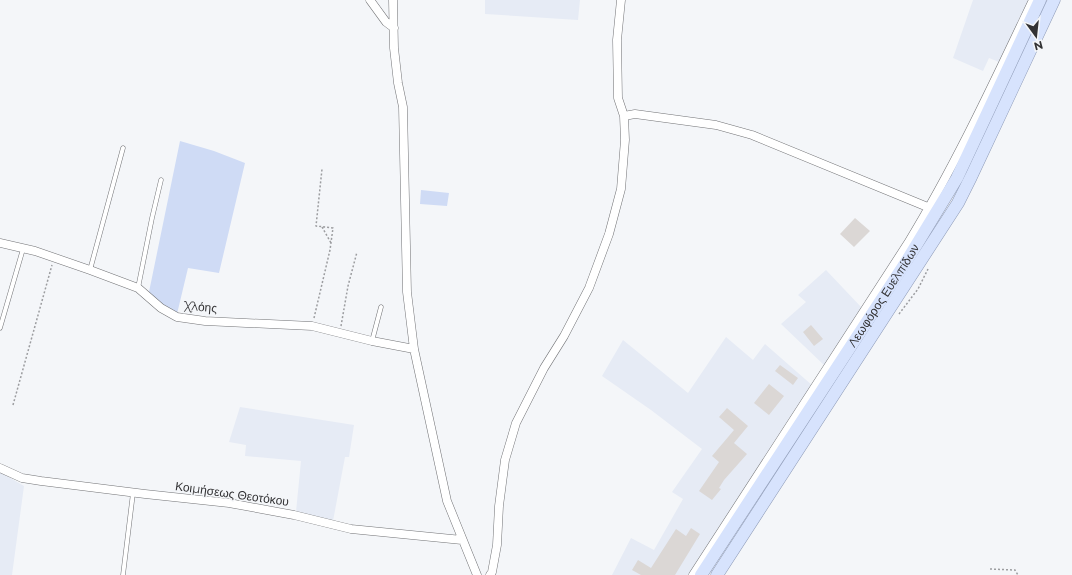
<svg xmlns="http://www.w3.org/2000/svg" width="1072" height="575" font-family="Montserrat,sans-serif">
<style>
.built{fill:#e6ebf5}
.green{fill:#cfdbf5}
.building{fill:#dbd7d5}
.lines{fill:none;stroke-linecap:round;stroke-linejoin:round}
.service-casing{stroke:#727376;stroke-width:5}
.minor-casing{stroke:#727376;stroke-width:9}
.primary-casing{stroke:#8c99b5;stroke-width:13}
.path{stroke:#9c9da0;stroke-width:1.5;stroke-dasharray:2 2;stroke-linecap:butt}
.service{stroke:#fff;stroke-width:4}
.minor{stroke:#fff;stroke-width:8}
.primary{stroke:#d7e3fd;stroke-width:12}
.labels{text-anchor:middle;stroke-width:3;stroke-linejoin:round;paint-order:stroke}
.street-label{font-size:12px;fill:#323234;stroke:#f4f6f9}
</style>
<rect width="100%" height="100%" fill="#f4f6f9"/>
<path class="built" d="M485,0H580L578,20L485,14Z
M973,0H1029L999,62L989,58L983,71L953,58Z
M826,270L862,308L825,366L781,324L806,302L798,295Z
M726,337L753,360L765,344L813,386L689,575H612L631,538L654,550L683,499L672,492L702,449L651,410L602,376L623,340L688,393Z
M240,407L354,425L349,457H345L333,521L296,512L301,461L245,456L246,445L229,442Z
M0,472L24,486L12,575H0Z"/>
<path class="green" d="M180,141L214,151L245,163L219,273L188,268L177,314L166,310L149,292Z
M421,190L449,193L447,206L420,204Z"/>
<path class="building" d="M855,218L870,231L854,247L840,234Z
M811,325L823,339L814,346L803,332Z
M780,365L798,378L793,385L775,371Z
M769,384L784,396L769,415L754,403Z
M727,408L748,426L734,443L747,454L724,480L719,488L721,489L712,500L699,491L719,462L712,456L734,430L719,417Z
M691,528L700,534L675,575H641L632,570L638,560L651,568L676,529L686,536Z"/>
<g class="lines">
<defs>
<path id="service" d="M90,270L123,148
M138,288L152,218L161,180
M0,328L23,249
M372,341L381,307
M123,575L133,493"/>
<path id="minor" d="M370,0L386,22L394,28
M393,0L394,48L398,83L403,107L407,292L414,349L447,501L477,575
M624,116L635,114L716,125L752,135L930,208
M0,243L35,251L90,270L138,288L161,308L177,317L205,321L312,326L372,341L414,349
M0,468L22,478L41,481L145,494L229,503L294,515L351,529L462,540
M490,575L492,572L497,545L499,506L505,460L516,423L544,368L564,336L589,288L609,234L621,189L625,140L624,116L618,98L617,40L621,0
M693,575L908,243C955,166 994,82 1033,0"/>
<g id="primary">
<path id="s1" d="M701,575L906,262L957,178L1040,0"/>
<path d="M717,575L958,203L971,177L1054,0"/>
</g>
</defs>
<use href="#service" class="service-casing"/>
<use href="#minor" class="minor-casing"/>
<use href="#primary" class="primary-casing"/>
<path class="path" d="M322,227L331,243
M899,314L918,289L928,269
M314,318L330,250L333,228L316,226L322,169
M341,326L348,286L357,252
M13,405L52,265
M990,569L1015,570L1018,575"/>
<use href="#service" class="service"/>
<use href="#minor" class="minor"/>
<use href="#primary" class="primary"/>
</g>
<g class="labels">
<g class="street-label">
<text dy="4" stroke="none"><textPath href="#s1" startOffset="334">Λεωφόρος Ευελπίδων</textPath></text>
<text transform="translate(201 307) rotate(5)" y="4">Χλόης</text>
<text transform="translate(232 494) rotate(8)" y="4">Κοιμήσεως Θεοτόκου</text>
</g>
</g>
<g transform="translate(1036 36) rotate(165)" stroke="#f4f6f9" stroke-width="3" paint-order="stroke">
<path d="M0-3L7 15L0 10L-7 15Z" fill="#323234"/>
<text y="-6" font-size="11" font-weight="bold" text-anchor="middle" fill="#323234">N</text>
</g>
</svg>
